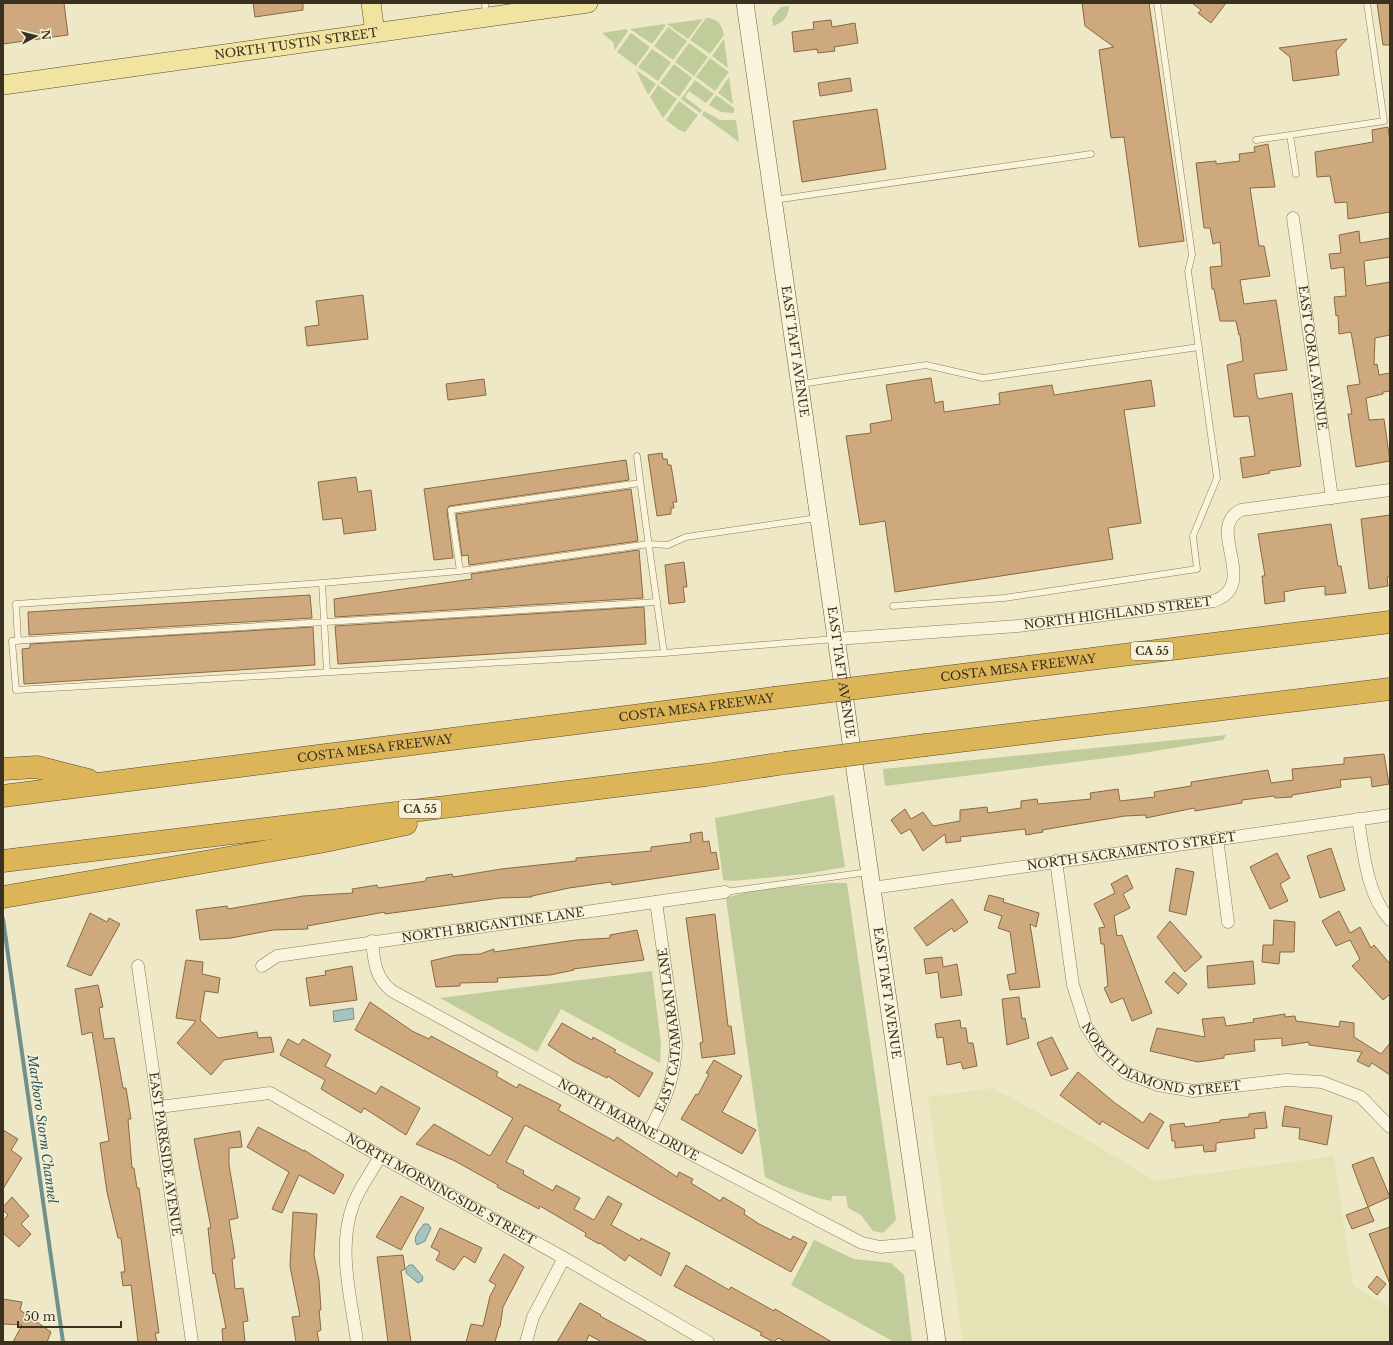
<svg xmlns="http://www.w3.org/2000/svg" width="1393" height="1345" font-family="'Libre Baskerville',serif">
<style>
.farmland{fill:#e4e3b5}
.green{fill:#c0cd9b}
.water{fill:#a8c3bf;stroke:#6f918e}
.lines{fill:none;stroke-linecap:round;stroke-linejoin:round}
.stream{stroke:#6f918e;stroke-width:4}
.building{fill:#cda97d;stroke:#8a6942}
.lane-casing{stroke:#8b7b5c;stroke-width:7}
.street-casing{stroke:#8b7b5c;stroke-width:13}
.secondary-casing{stroke:#6d5c3f;stroke-width:18}
.primary-casing{stroke:#594930;stroke-width:20}
.highway-casing{stroke:#594930;stroke-width:23}
.lane{stroke:#f9f4db;stroke-width:6}
.street{stroke:#f9f4db;stroke-width:12}
.secondary{stroke:#f9f4db;stroke-width:17}
.primary{stroke:#f1e3a0;stroke-width:19}
.highway{stroke:#ddb559;stroke-width:22}
.highway-bridge-casing{stroke:#594930;stroke-width:23;stroke-linecap:butt}
.highway-bridge{stroke:#ddb559;stroke-width:22}
.labels{text-anchor:middle;stroke-width:3;stroke-linejoin:round;paint-order:stroke}
.shield{fill:#f6f1d7;stroke:#736b57;stroke-width:1}
.shield-label{font-size:11px;font-weight:bold;fill:#3b3120}
.street-label{font-size:12px;fill:#3b3120;stroke:#f6f1d7}
.water-label{font-size:13px;font-style:italic;fill:#2f575b;stroke:#f6f1d7}
</style>
<rect width="100%" height="100%" fill="#efe8c7"/>
<path class="farmland" d="M993,1088L1095,1144L1154,1181L1334,1156L1353,1286L1390,1307V1342H963L928,1097Z"/>
<path class="green" d="M789,6C789,16 783,23 773,26L772,18L781,7Z
M706,18C718,18 722,25 724,35L710,54L690,40Z
M703,19L688,39L667,24Z
M664,24L666,25L652,44L630,29Z
M668,27L687,41L673,60L654,46Z
M626,29L628,31L615,50L613,42L602,33Z
M631,33L650,47L636,66L617,52Z
M724,39L728,68L712,56Z
M689,43L708,57L694,76L675,62Z
M652,49L671,62L658,81L638,67Z
M710,58L729,72L715,91L696,77Z
M674,64L692,78L679,97L660,83Z
M636,70L656,84L648,95Z
M729,77L733,104L718,93Z
M695,80L714,94L706,103L689,91L685,97L702,110L700,113L681,99Z
M658,85L677,99L663,118L650,97Z
M716,95L734,108V113L721,112L709,105Z
M679,101L698,115L685,132L679,130L666,120Z
M704,111L720,120H736L739,142L702,115Z
M1226,735L1223,740L1130,755L885,786L883,769Z
M834,795L845,867L805,874L733,881L723,880L715,818Z
M830,883H847L896,1220L883,1233L873,1231L861,1215L848,1208L846,1196H832L831,1201C807,1196 786,1188 765,1177L726,899C744,888 807,886 830,883Z
M652,971L661,1044L660,1063L561,1009L537,1052L440,998Z
M814,1240L854,1259L891,1263L904,1275L912,1342H894L791,1285Z"/>
<path class="water" d="M353,1008L354,1019L334,1022L333,1011Z
M424,1224H428L431,1228L425,1241L417,1245C412,1238 419,1230 424,1224Z
M409,1265H413L423,1277L422,1281L418,1283L406,1273V1268Z"/>
<g class="lines">
<path class="stream" d="M3,919L63,1342"/>
</g>
<path class="building" d="M3,3H64L68,35L3,44Z
M253,3H303V10L255,17Z
M1082,3H1149L1184,241L1139,247L1124,137L1111,138L1099,50L1114,47L1085,26Z
M1192,3H1226L1211,23L1198,13L1201,10Z
M1377,3H1390V45H1383Z
M831,20L832,27L855,23L858,43L834,47L835,51L818,53L817,49L794,52L792,32L814,29L813,22Z
M1347,39L1336,51L1339,75L1293,81L1290,57L1279,48Z
M850,78L852,91L820,96L818,83Z
M877,109L886,169L802,182L793,121Z
M1388,127L1390,142V212L1348,219L1347,202L1335,203L1330,176L1317,177L1315,152L1373,142L1372,130Z
M1268,144L1275,187L1250,188L1259,246H1264L1270,276L1240,280L1244,304L1276,300L1287,370L1254,374L1257,396L1259,399L1292,393L1301,466L1269,471L1270,473L1243,478L1240,458L1255,456L1249,416L1234,417L1227,365L1243,361L1240,335H1239L1236,321H1220L1214,289H1212L1210,267L1222,266L1220,242L1213,244L1210,228H1204L1196,163L1216,161V164L1240,161L1239,154L1255,152L1254,147Z
M1359,231L1360,243L1390,238V257L1364,261L1366,286L1390,282V335L1375,338L1374,365L1377,364L1379,375L1390,373V391L1383,392V394L1366,398L1369,420L1384,419L1390,461L1356,467L1348,414H1352L1347,386L1360,384L1351,332L1339,334L1338,315L1336,316L1334,297L1346,296L1344,267L1331,269L1329,254L1341,253L1339,235Z
M363,295L368,339L307,346L305,327L319,325L316,301Z
M931,378L935,403L943,401L944,412L1000,404L999,393L1052,385L1054,395L1151,380L1155,406L1124,410L1141,523L1108,528L1113,559L895,592L885,521L860,525L846,436L871,433L870,424L892,420L886,385Z
M484,379L486,395L448,400L446,384Z
M662,453L663,459H667L668,465H671L677,502H673L674,508H671V514L657,516L648,455Z
M626,460L629,480L449,506L447,511L453,558L434,560L424,489Z
M356,477L358,492L371,490L376,530L344,534L342,518L323,520L318,482Z
M631,489L638,541L469,565L468,555L462,556L456,514Z
M1390,515V577H1387L1388,586L1369,589L1361,519Z
M1331,524L1338,566H1341L1346,593L1325,595V586L1299,589L1284,592L1285,601L1265,604L1262,576H1265L1258,534Z
M639,550L643,598L335,617L334,599L472,579L471,574Z
M684,562L687,587H683L685,602L669,604L665,565Z
M310,595L312,618L29,635L28,612Z
M644,607L646,644L338,664L335,626Z
M313,627L315,665L24,684L22,649L30,648V644Z
M1384,754L1389,784L1372,787L1371,777L1340,780L1341,787L1292,795V797L1275,798L1274,796L1242,800V803L1195,811L1194,808L1146,818V815L1125,816L1042,830L1043,832L1026,835L1025,829L960,837L961,841L946,843L945,834L923,851L910,829L901,834L891,820L905,809L911,819L923,812L933,826L960,821V810L987,807L988,813L1021,808V801L1037,799L1038,804L1091,799L1090,793L1118,789L1120,801L1155,797L1154,792L1191,786V782L1268,770L1271,783L1293,780L1292,769L1344,764V758Z
M702,832L703,842L709,841L711,853L716,852L719,869L612,885L611,882L569,888L532,896V897L500,898L385,914V912L307,926L308,929L273,930L231,938L200,940L196,910L227,906L228,909L303,896L353,893L352,889L377,885L378,888L426,881V878L452,874L453,877L501,869L576,861V858L651,851V847L691,842L690,834Z
M1331,848L1345,890L1320,898L1307,856Z
M1277,853L1290,878L1280,884L1288,901L1270,909L1250,867Z
M1176,868L1194,872L1186,915L1169,911Z
M1127,875L1133,888L1123,894L1130,908L1114,916L1117,936L1122,935L1152,1013L1132,1021L1123,998L1111,1003L1104,988L1108,986L1104,944H1101L1099,928L1105,927L1094,904L1115,893L1111,884Z
M989,895L1004,899L1003,902L1039,913L1036,927L1030,924L1040,987L1010,990L1007,975L1016,973L1010,932L998,928L1002,916L984,910Z
M952,899L968,922L954,932L952,928L927,946L914,928Z
M1339,911L1350,933L1360,927L1371,948L1374,945L1390,964V994L1383,1000L1352,966L1360,959L1350,940L1336,946L1322,921Z
M90,913L107,922L109,918L120,924L91,976L67,966Z
M715,914L728,1026H731L735,1054L702,1058L700,1043L703,1042L686,918Z
M1274,920L1295,922L1294,952H1280L1279,964L1262,962L1263,945H1273Z
M1170,921L1202,957L1185,972L1157,937Z
M637,930L644,960L573,969L574,970L550,975L497,978L498,982L460,983V986L436,987L431,961L456,955L480,954L494,949V952L576,940L610,938V935Z
M942,957L943,967L957,964L962,995L941,998L938,972L926,974L924,959Z
M186,960L203,962L202,974L220,978L218,993L205,991L200,1020L218,1038L257,1032L258,1038L271,1037L274,1052L224,1060L211,1075L177,1043L196,1021L176,1018Z
M1253,961L1255,984L1208,988L1207,966Z
M352,966L357,1000L310,1006L306,978L326,975L325,971Z
M1174,972L1187,984L1178,994L1165,982Z
M98,985L103,1007L99,1008L104,1039L114,1038L123,1088H126L131,1119H128L132,1168H134L137,1188H139L159,1333H155L157,1342H138L131,1285L123,1286L121,1272H125L121,1238H118L107,1192L100,1143L109,1141L101,1087L92,1032L82,1035L75,989Z
M1019,997L1022,1019L1025,1018L1029,1038L1007,1045L1002,999Z
M370,1002L412,1031L429,1039L431,1036L498,1072L496,1076L517,1088L519,1084L561,1105L558,1110L614,1141L617,1137L677,1177L679,1172L693,1179L691,1183L720,1201L723,1197L745,1210L744,1214L759,1224L791,1240L793,1236L807,1243L791,1272L525,1125L506,1162L524,1171L523,1174L553,1191L556,1185L580,1198L574,1209L594,1220L608,1196L622,1204L611,1225L640,1241L641,1238L670,1253L661,1276L629,1255L625,1261L600,1243L599,1244L585,1236L586,1233L540,1206L539,1209L497,1187L498,1185L455,1161L416,1144L434,1124L490,1156L513,1118L355,1030Z
M1285,1014V1017L1295,1016L1296,1021L1339,1027L1340,1021L1354,1023V1037L1381,1054L1390,1043V1075L1372,1063L1369,1067L1357,1061L1362,1052L1309,1045V1042L1282,1046V1038L1254,1040L1255,1051L1224,1055V1058L1198,1062L1150,1051L1157,1028L1205,1037L1202,1019L1224,1017L1226,1026L1254,1022L1253,1019Z
M960,1020L961,1028H966L968,1043H973L977,1066L963,1069L961,1062L947,1065L943,1037L937,1038L935,1024Z
M562,1023L592,1040L593,1037L616,1050L614,1052L653,1073L639,1097L608,1076L607,1078L573,1061L548,1045Z
M1052,1037L1068,1069L1051,1076L1037,1043Z
M288,1039L299,1045L303,1039L331,1055L325,1066L376,1094L381,1086L420,1108L406,1135L364,1108L361,1113L321,1089L325,1080L280,1055Z
M714,1060L742,1076L722,1112L756,1130L742,1154L681,1119L696,1094L698,1095L709,1074L706,1073Z
M1078,1072L1115,1103L1143,1123L1150,1113L1164,1122L1148,1149L1102,1121L1100,1125L1060,1095Z
M1285,1106L1332,1116L1327,1145L1299,1139L1300,1128L1282,1126Z
M1265,1112L1267,1128L1254,1129L1255,1138L1216,1143V1151L1204,1152L1203,1145L1175,1148V1141H1172L1170,1125L1184,1123L1185,1127L1220,1122V1120L1249,1117V1114Z
M258,1127L304,1151V1150L344,1175L334,1194L299,1175L282,1213L272,1209L289,1172L247,1147Z
M3,1130L18,1139L11,1150L22,1158L3,1189Z
M240,1131L242,1147L229,1148V1165L238,1218L229,1220L235,1258L232,1259L235,1289L243,1288L248,1321L243,1322L245,1342H223L222,1329L226,1328L215,1273L213,1274L208,1228H211L194,1139Z
M1373,1157L1390,1197L1368,1207L1352,1165Z
M401,1196L424,1208L401,1250L376,1237Z
M12,1197L29,1216L21,1224L31,1234L19,1247L3,1233V1221L8,1215L3,1210V1207Z
M1368,1207L1374,1221L1352,1229L1346,1215Z
M293,1212L317,1214L314,1255L319,1280L321,1310H319L321,1330L317,1332L319,1342H296L292,1317L300,1316L290,1266Z
M1390,1227V1284L1369,1234Z
M440,1228L482,1248L475,1263L464,1256L454,1270L436,1260L440,1252L431,1247Z
M504,1254L524,1267L503,1307L500,1327H499L495,1342H466L471,1324L483,1326L490,1296L496,1285L489,1281Z
M403,1255L405,1269L401,1271L411,1342H388L377,1257Z
M686,1265L729,1290L731,1287L774,1311L775,1309L832,1342H786L778,1338L774,1342L760,1335L762,1333L674,1286Z
M1377,1276L1386,1284L1377,1295L1368,1287Z
M3,1299L22,1302L20,1310L51,1332L47,1342H13L22,1325L3,1324Z
M580,1303L601,1315L600,1316L648,1342H602L589,1335L586,1342H557Z"/>
<g class="lines">
<defs>
<path id="lane" d="M485,3L486,16
M1290,135L1296,174
M1256,140L1384,121L1367,3
M774,200L1091,154
M801,384L926,365L983,378L1199,347
M637,456C645,522 655,587 664,653L16,690L12,641L657,602
M460,571L451,510L640,483
M322,583L327,672
M893,606L1004,598L1197,569L1193,536L1217,478L1188,271L1192,255L1157,3
M18,641L16,604L322,583L460,571L649,544L668,545L686,537L817,518
M664,653L835,639
M725,892L868,872"/>
<g id="street">
<path id="s1" d="M1293,218L1332,498"/>
<path id="s2" d="M836,639L1018,626L1214,601C1261,584 1204,528 1241,510L1390,490"/>
<path d="M1358,819C1364,853 1366,893 1390,920"/>
<path d="M1217,838L1228,922"/>
<path id="s3" d="M1056,861L1073,985L1086,1026L1103,1052L1126,1073L1158,1085L1193,1091L1286,1080L1322,1082L1361,1097L1390,1127"/>
<path id="s4" d="M872,888L1390,815"/>
<path id="s5" d="M372,941C374,961 375,978 392,991L649,1132L862,1243L880,1247L923,1243"/>
<path id="s6" d="M138,966L192,1342"/>
<path id="s7" d="M262,966L277,956L725,892"/>
<path id="s8" d="M159,1107L270,1093L380,1156L564,1258L708,1342"/>
<path id="s9" d="M649,1132C664,1103 676,1076 676,1042L656,902"/>
<path d="M357,1342C351,1297 337,1249 353,1205C359,1188 372,1172 380,1156"/>
<path d="M526,1342L533,1317L564,1258"/>
</g>
<g id="secondary">
<path id="s10" d="M745,3L937,1342"/>
</g>
<g id="primary">
<path d="M371,3L375,33"/>
<path id="s11" d="M3,85L588,3"/>
</g>
<g id="highway">
<path id="s12" d="M913,681L1390,622"/>
<path d="M926,745L1390,689"/>
<path d="M3,769L37,767L88,780"/>
<path id="s13" d="M3,796L774,698"/>
<path d="M3,861L706,775L785,763"/>
<path d="M3,897L320,842L406,824"/>
</g>
</defs>
<use href="#lane" class="lane-casing"/>
<use href="#street" class="street-casing"/>
<use href="#secondary" class="secondary-casing"/>
<use href="#primary" class="primary-casing"/>
<use href="#highway" class="highway-casing"/>
<use href="#lane" class="lane"/>
<use href="#street" class="street"/>
<use href="#secondary" class="secondary"/>
<use href="#primary" class="primary"/>
<use href="#highway" class="highway"/>
<defs>
<path id="highway-bridge" d="M774,698L913,681
M785,763L926,745"/>
</defs>
<use href="#highway-bridge" class="highway-bridge-casing"/>
<use href="#highway-bridge" class="highway-bridge"/>
</g>
<g class="labels">
<g class="shield">
<rect x="1131" y="642" width="42" height="18" rx="3"/>
<rect x="399" y="800" width="42" height="18" rx="3"/>
</g>
<g class="shield-label">
<text x="1152" y="655">CA 55</text>
<text x="420" y="813">CA 55</text>
</g>
<g class="street-label">
<text dy="4" stroke="none"><textPath href="#s11" startOffset="296">NORTH TUSTIN STREET</textPath></text>
<text dy="4" stroke="none"><textPath href="#s10" startOffset="352">EAST TAFT AVENUE</textPath></text>
<text dy="4" stroke="none"><textPath href="#s1" startOffset="141">EAST CORAL AVENUE</textPath></text>
<text dy="4" stroke="none"><textPath href="#s2" startOffset="283">NORTH HIGHLAND STREET</textPath></text>
<text dy="4" stroke="none"><textPath href="#s12" startOffset="106">COSTA MESA FREEWAY</textPath></text>
<text dy="4" stroke="none"><textPath href="#s10" startOffset="676">EAST TAFT AVENUE</textPath></text>
<text dy="4" stroke="none"><textPath href="#s13" startOffset="699">COSTA MESA FREEWAY</textPath></text>
<text dy="4" stroke="none"><textPath href="#s13" startOffset="375">COSTA MESA FREEWAY</textPath></text>
<text dy="4" stroke="none"><textPath href="#s4" startOffset="262">NORTH SACRAMENTO STREET</textPath></text>
<text dy="4" stroke="none"><textPath href="#s7" startOffset="236">NORTH BRIGANTINE LANE</textPath></text>
<text dy="4" stroke="none"><textPath href="#s10" startOffset="1000">EAST TAFT AVENUE</textPath></text>
<text dy="4" stroke="none"><textPath href="#s9" startOffset="106">EAST CATAMARAN LANE</textPath></text>
<text dy="4" stroke="none"><textPath href="#s3" startOffset="257">NORTH DIAMOND STREET</textPath></text>
<text dy="4" stroke="none"><textPath href="#s5" startOffset="325">NORTH MARINE DRIVE</textPath></text>
<text dy="4" stroke="none"><textPath href="#s6" startOffset="190">EAST PARKSIDE AVENUE</textPath></text>
<text dy="4" stroke="none"><textPath href="#s8" startOffset="308">NORTH MORNINGSIDE STREET</textPath></text>
</g>
<g class="water-label">
<text transform="translate(43 1129) rotate(82)" y="5">Marlboro Storm Channel</text>
</g>
</g>
<rect width="1393" height="1345" fill="none" stroke="#3b3120" stroke-width="8"/>
<g transform="translate(36 36) rotate(83)" stroke="#f6f1d7" stroke-width="3" paint-order="stroke">
<path d="M0-3L7 15L0 10L-7 15Z" fill="#3b3120"/>
<text y="-6" font-size="11" font-weight="bold" text-anchor="middle" fill="#3b3120">N</text>
</g>
<path d="M18 1321v6h103v-6" fill="none" stroke="#3b3120" stroke-width="2"/>
<text x="24" y="1321" font-size="12" fill="#3b3120" stroke="#f6f1d7" stroke-width="3" paint-order="stroke">50 m</text>
</svg>
